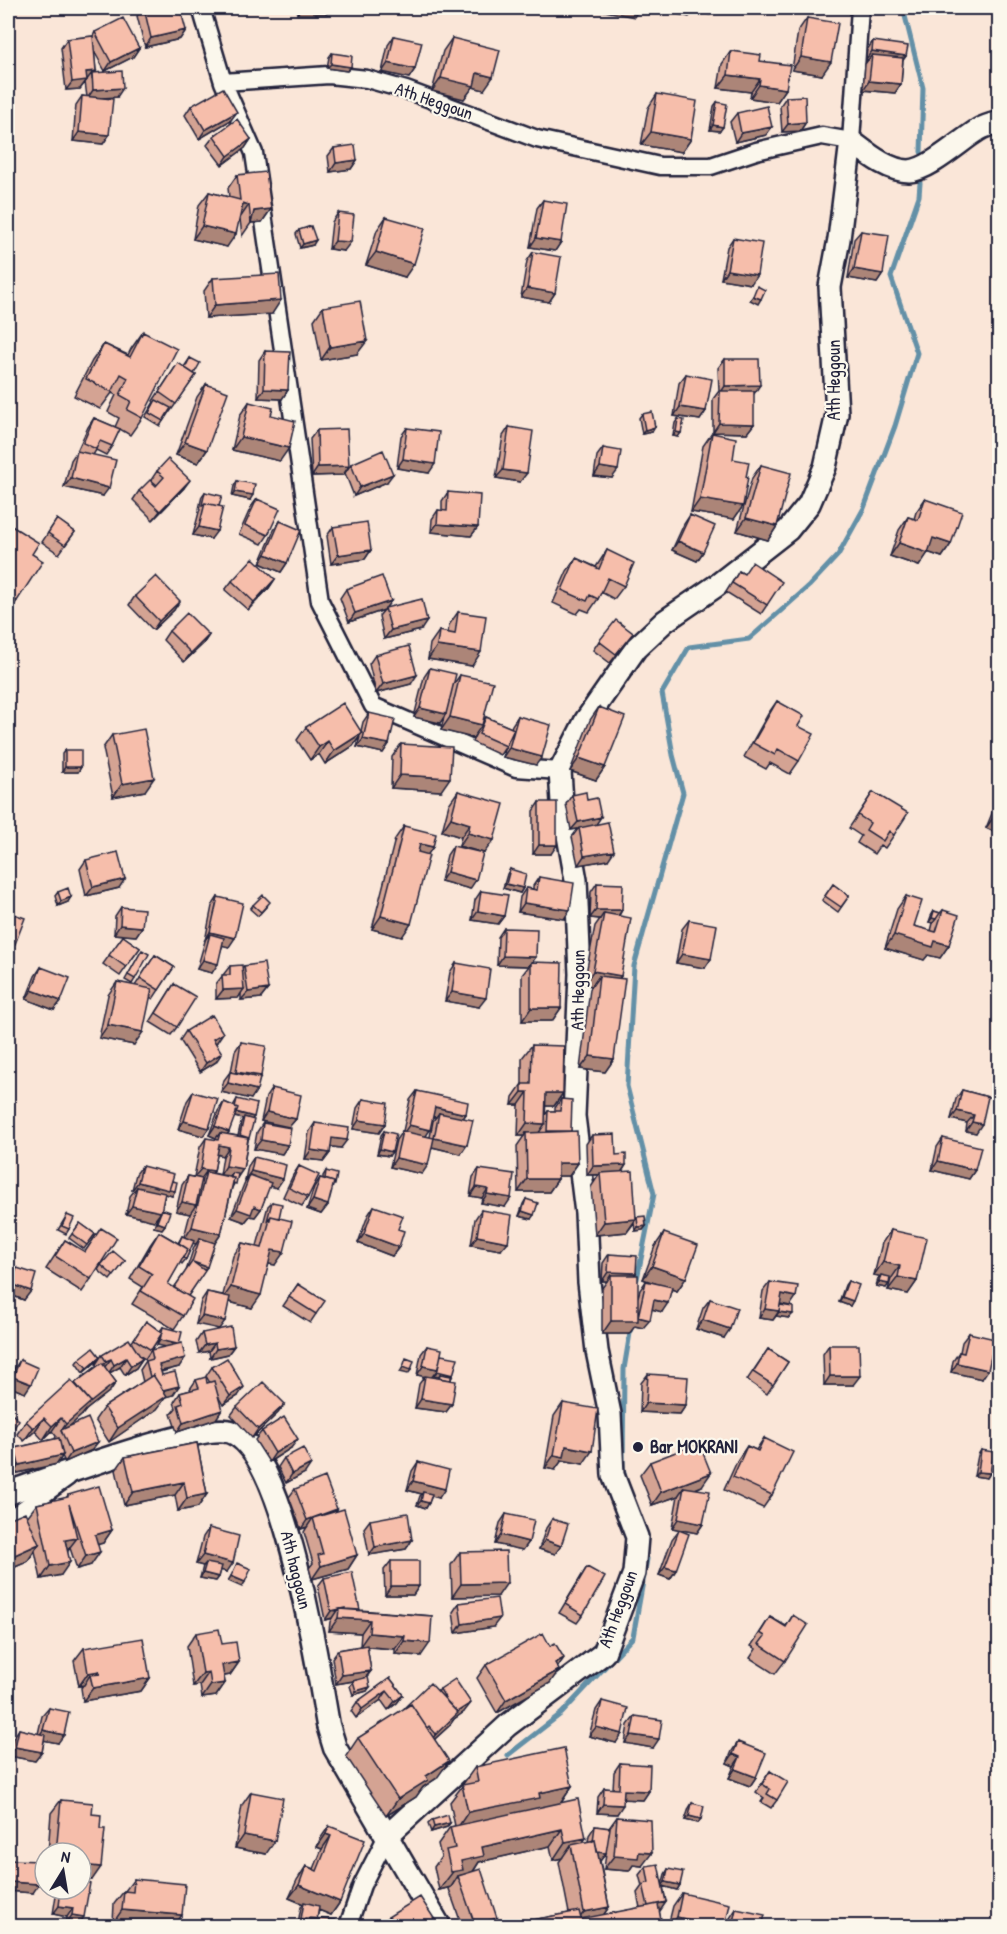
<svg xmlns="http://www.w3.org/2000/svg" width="1007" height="1934" font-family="'Patrick Hand',sans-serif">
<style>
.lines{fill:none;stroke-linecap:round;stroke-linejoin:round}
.stream{stroke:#6390a7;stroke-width:5}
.minor-casing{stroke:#22223b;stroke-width:21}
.tertiary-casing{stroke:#22223b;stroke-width:26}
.secondary-casing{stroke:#22223b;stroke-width:27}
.minor{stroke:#fbf7ec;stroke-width:16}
.tertiary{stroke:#fbf7ec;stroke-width:21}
.secondary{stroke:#fbf7ec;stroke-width:22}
.wall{fill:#d4a393;stroke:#22223b;stroke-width:1.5;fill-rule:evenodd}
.shaded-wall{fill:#ac8578;stroke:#22223b;stroke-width:1.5}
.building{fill:#f6beab;stroke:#22223b;stroke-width:1.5}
.poi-dot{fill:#22223b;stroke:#fbf7ec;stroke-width:2}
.labels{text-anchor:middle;stroke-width:4.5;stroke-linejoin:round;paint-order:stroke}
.street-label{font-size:18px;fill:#22223b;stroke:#fbf7ec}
.poi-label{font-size:18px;font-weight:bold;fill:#22223b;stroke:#fbf7ec;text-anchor:start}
</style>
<rect width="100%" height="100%" fill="#fae6d8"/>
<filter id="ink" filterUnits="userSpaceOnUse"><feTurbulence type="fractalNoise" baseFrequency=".0167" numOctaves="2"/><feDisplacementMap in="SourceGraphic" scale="12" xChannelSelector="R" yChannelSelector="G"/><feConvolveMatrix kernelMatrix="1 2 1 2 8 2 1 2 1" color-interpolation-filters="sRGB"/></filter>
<g filter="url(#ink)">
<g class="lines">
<path class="stream" d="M903,8L923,88L921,152
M637,1279L654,1194L627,1086L634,966L683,793L673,755L662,693L689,647L749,639L809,586L838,555L864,508L895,426L917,353L891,277L919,196L920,183
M626,1482L623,1469L624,1369L631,1327
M508,1755L562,1713L633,1637L647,1559L644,1549"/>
<defs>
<path id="minor" d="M201,8L223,82L254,153L320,601L373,706L516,768L560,771
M223,82L329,75L367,79L406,90L537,139L660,166H711L756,151L822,136L851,141L860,8
M8,1520L68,1477
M348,1926L362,1885L387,1836"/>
<path id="tertiary" d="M851,141C867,153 888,171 909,171C929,170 960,141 978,130C984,126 992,124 1000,122
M387,1836L508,1725L604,1653L634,1573L637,1537L613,1475L610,1414L597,1351L589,1282L586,1213L574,1116L580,974L576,880L562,802L560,771L586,720L636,648L665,621L716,586L788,530L809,504L825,467L837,414L830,287L839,239L851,141"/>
<path id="secondary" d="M8,1493C43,1481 203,1421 231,1432C286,1452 318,1669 328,1725L335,1748L439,1926"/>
</defs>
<use href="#minor" class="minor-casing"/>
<use href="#tertiary" class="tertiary-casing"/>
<use href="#secondary" class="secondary-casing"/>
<use href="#minor" class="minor"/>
<use href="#tertiary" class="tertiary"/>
<use href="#secondary" class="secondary"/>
</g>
<path class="wall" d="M143,8L186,30L180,39L145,47L137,16Z
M297,8H331L326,14H297Z
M807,18L822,75L792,70L798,31Z
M95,32L139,48L133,57L105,71L94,51L96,71L95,73L117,97L102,98L109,135L103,144L73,141L76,105L82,96L87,97L85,82L87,80L80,89L66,90L61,48L67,39L93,36Z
M394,36L415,69L409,78L382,72L388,45Z
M452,38L484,90L473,87L464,99L432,91L443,51Z
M873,41L906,56L903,60L901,84L895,93L863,90L865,64L868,60L866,59L867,50Z
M731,51L760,61L786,89L777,102L750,98L751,92L718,88L722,64Z
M332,53L351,67L347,71L327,68L329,57Z
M657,94L691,139L682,152L641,145L648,108Z
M786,97L806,122L800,131L782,132L780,106Z
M717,102L720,131L710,130L714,106Z
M191,106L231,120L199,139L185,115Z
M737,113L766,135L735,142L730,122Z
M214,136L251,139L245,148L222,165L207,145Z
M334,148L357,160L351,169L330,172L328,156Z
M237,175L271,209L262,222L251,223L242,236L240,219L227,247L193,239L199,205L209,192L229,197L228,188Z
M543,200L561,242L555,251L530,247L537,208Z
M338,213L344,251L329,249L332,222Z
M386,217L405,277L366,265L377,230Z
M299,230L313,245L300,248L296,234Z
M861,231L883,274L877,283L848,278L854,239Z
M733,238L751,284L721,279L727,247Z
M533,252L555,293L549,302L521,297L527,261Z
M213,278L272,314L206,318L204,291Z
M323,307L357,354L321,360L314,320Z
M143,332L142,418L130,435L120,429L112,446L106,455L96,450L93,455L103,496L64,487L71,460L77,451L88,427L94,418L115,427L119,418L108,412L116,395L112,393L100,409L74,396L92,361L104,344L128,355L131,349Z
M265,351L288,390L282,399L258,398L259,360Z
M190,358L194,374L196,375L170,412H169L160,426L145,417L154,402L153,401L178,363L184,367Z
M725,359L754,424L747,433L713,432V399L719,391L718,368Z
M686,374L706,411L700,420L674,416L679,383Z
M206,384L207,450L198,463L176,455L197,397Z
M249,402L280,461L232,450L240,415Z
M642,414L652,432L642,434L639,418Z
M678,419V437L673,436L675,423Z
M509,427L520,482L496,478L503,436Z
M407,428L429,473L397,468L401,436Z
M317,430L349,466L343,475L312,476L310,439Z
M712,433L746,477L743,506L734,519L691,512L703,446Z
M603,448L612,478L594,476L597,456Z
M351,464L387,482L354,496L345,473Z
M761,465L777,526L768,540L737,531L752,478Z
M157,471L184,488L153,520L133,500L139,491L157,485L151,480Z
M237,481L250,500L232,496L234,486Z
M205,492L219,506L211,539L193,535L199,512L200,510L199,509L202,496Z
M448,492L478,527L471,536L431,532L432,519L438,510L442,511V501Z
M257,499L268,535L262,544L239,534L251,507Z
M925,499L951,544L942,557L928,552L919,566L890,556L899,530L908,517L914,519L916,512Z
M690,515L703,552L697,561L672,550L684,524Z
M57,519L75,532L59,554L42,542Z
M280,521L287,563L281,572L260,563L274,530Z
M333,527L371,550L365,559L331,564L327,536Z
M8,529L32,554L17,601L8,614Z
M607,550L624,586L614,599L601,592L598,599L589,612L581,609L577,614L553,603L567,571L576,558L596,567Z
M739,571L744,574L767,605L761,614L726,592Z
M275,579L269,588L248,610L225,590L232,581Z
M346,589L391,601L386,607L421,630L384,639L379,616L384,610L349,622L340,598Z
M135,596L174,610L153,630L129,605Z
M458,612L472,666L428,659L430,644L439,631L448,633L449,625Z
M169,631L209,635L203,644L184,662L163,640Z
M599,641L627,642L610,663L593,650Z
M375,655L411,684L376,693L369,664Z
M430,668L453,685L460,675L483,720L486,717L511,728L512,725L518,716L536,765L503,757L506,746L500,755L472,742L476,733L473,738L441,730L444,717L440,723L414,717L424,677Z
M777,701L798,726L799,761L790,774L770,763L766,769L744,757L768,714Z
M599,707L605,767L596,780L570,771L590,720Z
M369,713L389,744L383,753L357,747L360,737L353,746L325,764L319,754L310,760L297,740L306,727L361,731L363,722Z
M112,735L145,791L113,797L103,748Z
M401,744L441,791L391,788L392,757Z
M65,750L81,767L78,772H62V754Z
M458,791L484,853L459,846L461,837L442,831L449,804Z
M873,792L894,835L885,848L880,845L874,854L857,843L861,836L849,828Z
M572,795L587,800L608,860L578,865L572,837L578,829L571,830L566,804Z
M999,797V834L986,828L997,801Z
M539,802L551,854H533V811Z
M404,826L433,847L427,855L402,937L372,929L395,839Z
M453,846L470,889L441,881L447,855Z
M86,860L119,888L86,896L80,869Z
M510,869L523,888L520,893L503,888L507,874Z
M539,877L570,910L564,919L518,912L520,897L526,888L533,889V886Z
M597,883L622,910L619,916L621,976L619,979L614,1059L605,1072L580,1069L590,989L592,986L584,984L595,926L600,919L590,918L591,892Z
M833,884L849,896L838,912L822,900Z
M481,891L504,916L498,924L472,920L475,900Z
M58,892L68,902L58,906L55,896Z
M906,896L914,926L931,931L933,923L929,922L931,916L934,911L940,913L943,910L949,945L940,958L928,955L924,960L885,948L897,909Z
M218,897L229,947L223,945L212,973L197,969L205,941L212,906Z
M253,905L267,906L258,916L250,909Z
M121,907L142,927L136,936L114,934L115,916Z
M689,920L705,968L676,963L682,929Z
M504,928L533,962L561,1008L552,1021H522V975L529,966L497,965L498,937Z
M123,936L140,948L120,976L103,964Z
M142,950L135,979L132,984L125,980Z
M155,955L174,967L153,999L150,997L134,1045L99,1038L108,995L117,982L135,986Z
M456,963L479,1007L445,1001L450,972Z
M230,966L242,968L244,966L268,989L261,998L241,1000V993L238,998L216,999V984Z
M41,967L54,1010L26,999L35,976Z
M174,984L177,1027L171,1035L150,1022Z
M186,1031L217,1042L216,1043V1062L200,1072L180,1040Z
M241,1042L261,1076L251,1099L221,1092L224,1080L230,1072H231L235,1051Z
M532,1045L563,1093L554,1106H545V1115L548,1111H555V1108L561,1099L571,1131L578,1163L569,1176H558V1179L549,1192H518L517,1146L524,1136H518L519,1105H512L513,1097L522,1084V1058Z
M272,1088L296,1119L289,1127L261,1121L266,1097Z
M962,1090L988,1097L976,1133L966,1131L967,1123L951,1119L956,1099Z
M417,1091L466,1114L463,1118L461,1154L432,1147L422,1174L390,1167L396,1140L402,1131H403L410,1100ZM433,1117H436L433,1121L430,1137L425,1136Z
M193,1092L203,1136L178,1129L187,1101Z
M237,1099L252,1119L243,1169L238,1176L232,1188L221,1234L215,1243L205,1270L188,1296L183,1316L174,1329L132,1304L143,1287L130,1279L150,1245L159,1232L178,1243L182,1236L184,1237L190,1214L176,1211L182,1185L188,1176L194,1177L200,1147L206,1138L215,1140L216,1138L209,1135L218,1111L224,1102L233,1106ZM234,1117L243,1119L241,1122L238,1136L227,1134ZM217,1154L223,1156L220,1175L230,1176L229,1177L213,1173L214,1171ZM193,1243L196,1244L194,1247L186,1271L174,1288L168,1284L180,1262L182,1264L186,1259Z
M363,1099L385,1124L379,1133L353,1129L357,1108Z
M263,1123L288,1145L282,1154L254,1149L257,1132Z
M315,1123L341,1148L331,1147L330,1153L324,1161L305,1159L309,1132Z
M384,1131L389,1156L377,1154L381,1135Z
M592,1135L616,1155L626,1165L622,1172L636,1218L637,1217L646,1226L643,1230L635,1231L634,1223L627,1232L595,1235L591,1187L599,1175H587L586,1144Z
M943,1138L975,1170L969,1179L932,1170L937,1147Z
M254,1157L277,1188L269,1186L261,1209L255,1217L250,1216L245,1222L231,1217L244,1184L246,1181L245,1180L248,1166Z
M142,1166L172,1181V1196L166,1194L164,1198L161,1210L165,1225L162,1229L154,1227L158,1216L154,1221L126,1214L130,1196L134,1191L132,1190L136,1174Z
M299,1166L308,1197L302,1206L283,1197L293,1175Z
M479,1169L505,1207L481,1203L482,1198L470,1196L473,1177Z
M326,1171L328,1205L321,1214L307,1209L314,1187L320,1178L323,1179V1176Z
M526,1199L531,1219L519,1216L523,1204Z
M272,1202L279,1218L275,1265L269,1264L252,1308L229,1302L196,1324L201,1301L207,1292L223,1295L233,1256L242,1243L257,1246L268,1206Z
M374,1206L398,1229L399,1247L392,1256L358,1243L368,1215Z
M481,1210L501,1250L471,1245L475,1219Z
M67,1215L69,1229L66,1234L58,1230Z
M80,1223L95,1234L84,1249L69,1238Z
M101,1228L91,1279L82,1292L46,1269L65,1240L85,1252Z
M891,1230L917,1281L908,1294L888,1290L891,1279H890L886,1288L876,1286L878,1279L880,1276L874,1275L882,1243Z
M664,1233L686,1278L677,1291L672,1289L662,1312L652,1309L643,1328L635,1326L629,1334H602V1288L607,1281H602L603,1263L609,1254L636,1273L635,1275L638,1297L640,1290L646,1281L652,1282L643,1279L655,1246Z
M125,1261L110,1280L98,1270L101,1265Z
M17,1268L24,1300L8,1294V1286L11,1276Z
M848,1281L850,1306L839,1302L845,1285Z
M770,1282L790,1306L781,1304L780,1305L789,1318L776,1316L773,1320L759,1318L763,1291Z
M298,1284L316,1314L310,1323L283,1306Z
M710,1299L724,1338L696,1329L703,1308Z
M146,1321L160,1331L163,1327L179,1344V1367L161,1372L162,1375L173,1395L166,1397L157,1409L109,1442L95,1420L104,1407L143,1382L140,1370L146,1361L145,1359L151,1350L166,1347L157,1345L159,1338L145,1359L140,1356L142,1359L136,1368L125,1375L120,1367L109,1373L116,1382L110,1391L86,1410L82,1415L69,1426L92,1450L65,1462L62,1456L57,1464L13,1474L9,1456L15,1448L55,1439L56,1436L52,1431L43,1440L35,1431L24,1441L17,1434L26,1421L97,1366L96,1364L102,1355L132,1342Z
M202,1333L234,1346L228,1354L210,1358L209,1351L199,1353L196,1342Z
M969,1333L982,1379L951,1372L953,1361L959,1352H960L962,1342Z
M829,1345L853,1385H824L823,1354Z
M427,1346L440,1355L453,1375L451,1379L452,1404L446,1412L415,1408L419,1384L425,1376L417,1375L421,1354Z
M768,1349L788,1362L767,1394L747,1380Z
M100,1357L97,1361L83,1373L76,1363L79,1359Z
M20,1360L25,1393L8,1386L14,1369Z
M212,1367L238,1396L223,1405L218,1396L216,1419L177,1432L171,1414L176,1408L174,1402L180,1393L191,1390L190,1389L196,1380L207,1383H210L206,1376Z
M648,1374L686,1405L680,1414L640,1412L641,1383Z
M563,1403L583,1464L562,1460L555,1470L545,1468L554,1416Z
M285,1404L278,1413L252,1438L231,1415L237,1407Z
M262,1431L291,1448L269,1462L255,1440Z
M764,1438L772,1495L763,1508L724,1490L738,1459L747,1446L756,1450Z
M197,1443L207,1494L198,1507L178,1511L175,1495L124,1505L116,1470L125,1457Z
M981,1450L990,1473L987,1478L974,1476L978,1455Z
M284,1458L305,1473L286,1483L278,1467Z
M418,1462L439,1498L432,1496L426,1508L417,1505L420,1496L422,1494L407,1490L412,1471Z
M650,1462L702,1486L696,1489L703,1524L697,1533L672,1528L678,1496L652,1505L640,1475Z
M295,1489L337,1509L335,1512L357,1555L348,1569L312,1579L309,1568L313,1563L304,1532L307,1527L301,1529L289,1497Z
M68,1495L112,1530L103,1543L98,1544L91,1565L77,1569L70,1548L68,1551L61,1575L41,1579L35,1551L27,1562L8,1570V1519L27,1517L37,1504L66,1498Z
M506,1514L529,1542L523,1550L495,1544L500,1523Z
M552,1519L555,1554L539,1549L546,1528Z
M370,1520L412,1540L406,1549L369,1555L364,1528Z
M209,1528L227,1572L221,1570L219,1577L216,1581L200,1578L203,1566L196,1564L203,1537Z
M679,1530L676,1570L670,1579L659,1575L672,1539Z
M460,1552L498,1596L452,1597L451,1565Z
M391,1561L419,1586L413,1595H385L384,1570Z
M587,1567L583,1615L577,1623L559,1613Z
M324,1578L360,1610L432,1616L421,1656L395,1654V1649L367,1647L371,1671L366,1678L367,1691L353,1695L350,1686L354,1681L336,1684L332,1658L338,1650L360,1646L361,1633L329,1631L330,1622L332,1618L325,1620L318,1586Z
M459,1603L493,1627L456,1633L453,1612Z
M793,1615L785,1661L775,1674L750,1658L756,1649L751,1646L770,1617L786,1626Z
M196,1633L222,1644L239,1662L230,1675L224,1676L225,1683L216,1696L202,1698L200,1685L193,1686L187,1646Z
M84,1648L150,1678L141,1691L83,1701L81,1688L83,1685L79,1686L74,1661Z
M486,1665L557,1667L550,1683L497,1713L477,1678Z
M390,1678L403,1695L397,1703L388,1710L381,1700L356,1718L351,1711L357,1702Z
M440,1689L464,1712L454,1719L449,1726L435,1739L437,1778L423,1787L416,1797L386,1816L346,1756L358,1738L438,1692Z
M602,1701L616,1743L589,1736L596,1710Z
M49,1708L58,1743L44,1740L42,1752L35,1761L9,1756L13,1738L19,1729L38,1734L42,1716Z
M635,1716L653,1748L625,1743L628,1725Z
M738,1742L756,1777L750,1786L729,1778L734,1766L727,1763L732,1751Z
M620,1763L649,1791L643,1800L623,1799L617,1814L597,1813L598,1797L604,1788L613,1789L614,1772Z
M475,1767L572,1786L561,1803L582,1843L588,1842L589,1835L595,1826L609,1828L617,1817L642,1866L633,1865L629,1871L604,1869L606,1853L600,1861L609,1907L603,1915L640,1908L637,1893L642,1886L639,1875L646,1866L662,1885L665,1874L668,1869L680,1885L677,1890L663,1886L666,1902L659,1911L661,1920L657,1926H501L569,1913L559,1862L562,1858L553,1860L550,1846L479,1862L473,1872L491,1926H462L449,1889L458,1876L463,1875L458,1876L451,1887L439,1890L434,1867L441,1857L438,1844L450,1827L455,1826L450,1802L463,1785V1784Z
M770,1771L777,1800L771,1808L761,1802L764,1798L756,1792Z
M251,1792L266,1854L235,1848L242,1805Z
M61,1800L92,1814V1880L81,1879V1853H48L51,1813Z
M692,1803L698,1823L685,1820L689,1808Z
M432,1820L450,1823L447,1827L431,1832L428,1824Z
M329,1826L340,1902L331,1915L319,1910L317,1919L304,1926H299L301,1924L298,1923L301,1907L303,1904L289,1898L297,1880L306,1866L314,1869L322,1849L317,1847L320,1839Z
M11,1860L33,1893L8,1891V1865Z
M134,1879L182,1915L174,1926H155L113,1923L114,1904L124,1891H125Z
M57,1889H81L78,1926L66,1924L67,1917L53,1914Z
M682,1893L725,1926H668L673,1906Z
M736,1909L762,1926H728L730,1918Z
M388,1917L439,1926H382Z"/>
<path class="shaded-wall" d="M301,8H331L326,14H297Z
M602,8H640L634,17L600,10Z
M699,8H715L710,15L696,12Z
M680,10L692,13L689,17L677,14Z
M186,30L180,39L145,47L151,38Z
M139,48L133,57L105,71L111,62Z
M872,51L906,56L900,64L872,55L868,60L866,59Z
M801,57L831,62L822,75L792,70Z
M388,63L415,69L409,78L382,72Z
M331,64L351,67L347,71L327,68Z
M96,71L92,77V73L80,89L66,90L72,82L86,72Z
M477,73L493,77L484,90L473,87L464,99L432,91L441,78Z
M728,75L760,79L751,92L718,88Z
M869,81L901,84L895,93L863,90Z
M759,85L786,89L777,102L750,98Z
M123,88L117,97L87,99L93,90Z
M237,112L231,120L199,139L205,130Z
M806,122L800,131L782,132L788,124Z
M713,125L723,127L720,131L710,130Z
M772,127L766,135L735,142L741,133Z
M79,132L109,135L103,144L73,141Z
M651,132L691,139L682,152L641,145Z
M251,139L245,148L222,165L228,156Z
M357,160L351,169L330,172L336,163Z
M243,203L249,205L240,218Z
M271,209L262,222L251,223L254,211Z
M202,226L236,234L227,247L193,239Z
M536,238L561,242L555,251L530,247Z
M316,240L313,245L300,248L303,244Z
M335,241L351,242L344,251L329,249Z
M376,252L414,264L405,277L366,265Z
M854,269L883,274L877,283L848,278Z
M727,270L757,275L751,284L721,279Z
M527,288L555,293L549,302L521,297Z
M753,296L761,299L758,304L750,300Z
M281,300L272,314L206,318L215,305Z
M367,341L357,354L321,360L330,347Z
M760,385L754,394L719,395L725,386Z
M264,389L288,390L282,399L258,398Z
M680,407L706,411L700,420L674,416Z
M719,423L754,424L747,433L713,432Z
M655,427L652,432L642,434L645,430Z
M676,432L681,433L678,437L673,436Z
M241,437L289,448L280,461L232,450Z
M185,442L207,450L198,463L176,455Z
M403,459L435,464L429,473L397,468Z
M349,466L343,475L312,476L318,467Z
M600,467L618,470L612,478L594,476Z
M503,470L527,473L520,482L496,478Z
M393,474L387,482L354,496L360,487Z
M71,478L109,488L103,496L64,487Z
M190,480L184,488L153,520L160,511Z
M235,492L253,495L250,500L232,496Z
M700,499L743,506L734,519L691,512Z
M746,518L777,526L768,540L737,531Z
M437,524L478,527L471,536L431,532Z
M199,527L217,531L211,539L193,535Z
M933,538L951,544L942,557L924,551Z
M678,541L703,552L697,561L672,550Z
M899,543L928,553L919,566L890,556Z
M371,550L365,559L331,564L338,555Z
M266,554L287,563L281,572L260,563Z
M275,579L269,588L248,610L254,602Z
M180,601L174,610L153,630L159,621Z
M391,601L384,610L349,622L355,613Z
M427,621L421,630L384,639L391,630Z
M209,635L203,644L184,662L191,653Z
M437,646L481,652L472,666L428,659Z
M417,675L411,684L376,693L383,684Z
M420,708L446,714L440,723L414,717Z
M450,717L482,725L473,738L441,730Z
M362,733L353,746L325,764L334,751Z
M363,739L389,744L383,753L357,747Z
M328,741L319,754L310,760L319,747Z
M509,748L542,757L536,765L503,757Z
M579,758L605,767L596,780L570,771Z
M65,767H81L78,772H62Z
M400,775L450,778L441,791L391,788Z
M154,778L145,791L113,797L122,784Z
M995,815L999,817V834L986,828Z
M601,817L595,826L571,830L578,822Z
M451,818L470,824L461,837L442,831Z
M468,833L494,840L484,853L459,846Z
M420,844L433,847L424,860L411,857Z
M539,845H557L551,854H533Z
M614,851L608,860L578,865L584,856Z
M447,872L476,880L470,889L441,881Z
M125,879L119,888L86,896L93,887Z
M506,884L523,888L520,893L503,888Z
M71,897L68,902L58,906L61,901Z
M524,903L570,910L564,919L518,912Z
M596,910H622L616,919L604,913L600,919L590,918Z
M478,911L504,916L498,924L472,920Z
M381,916L411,924L402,937L372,929Z
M932,918L936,919L933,923L929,922Z
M120,925L142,927L136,936L114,934Z
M210,932L235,938L229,947L208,942L210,934L204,941Z
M894,935L935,941L949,945L940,958L928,955L924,960L885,948Z
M682,954L711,959L705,968L676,963Z
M503,956L536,957L531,964V962L529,966L497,965Z
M203,960L218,964L212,973L197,969Z
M593,971L621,976L612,990L599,976L592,986L584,984Z
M244,989L238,998L216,999L223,990Z
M268,989L261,998L241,1000L248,992Z
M32,990L61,1001L54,1010L26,999Z
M452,992L486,998L479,1007L445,1001Z
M531,1008H561L552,1021H522Z
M108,1025L143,1032L134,1045L99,1038Z
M223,1033L217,1042L207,1048L213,1039Z
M222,1053L216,1062L200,1072L206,1063Z
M590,1056L614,1059L605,1072L580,1069Z
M236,1072L261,1076L255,1085L230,1081Z
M228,1083L257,1090L251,1099L221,1092Z
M522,1092H528L519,1105H512Z
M546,1093H563L554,1106H536Z
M435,1107L466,1114L460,1123L439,1113L436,1117L429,1116Z
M957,1111L974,1115L967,1123L951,1119Z
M234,1112L254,1117L251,1121L231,1116Z
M267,1112L296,1119L289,1127L261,1121Z
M359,1120L385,1124L379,1133L353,1129Z
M184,1121L209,1128L203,1136L178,1129Z
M972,1122L982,1124L976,1133L966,1131Z
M527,1123L545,1124L536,1137L526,1133L524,1136H518Z
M409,1125L430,1130L424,1139L403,1134Z
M215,1126L229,1132L223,1140L220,1133L216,1138L209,1135Z
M332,1138L347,1140L341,1148L326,1146Z
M434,1138L467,1145L461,1154L428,1146Z
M261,1140L288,1145L282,1154L254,1149Z
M219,1145L229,1147L223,1156L213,1153Z
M380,1149L392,1152L389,1156L377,1154Z
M311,1150L330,1153L324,1161L305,1159Z
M396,1158L428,1165L422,1174L390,1167Z
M938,1161L975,1170L969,1179L932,1170Z
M558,1163H578L569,1176H549Z
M626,1165L620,1174L587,1175L593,1166Z
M226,1166L243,1169L237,1178L232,1173L230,1176L220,1175Z
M201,1169L214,1171L208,1180L206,1172L201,1179L194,1177Z
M251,1171L283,1179L277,1188L248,1181L250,1175L246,1181L245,1180Z
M527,1179H558L549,1192H518Z
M138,1182L175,1191L172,1196L166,1194L163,1199L137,1187L134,1191L132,1190Z
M476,1187L488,1189L482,1198L470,1196Z
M487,1194L511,1198L505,1207L481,1203Z
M313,1200L328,1205L321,1214L307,1209Z
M182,1202L196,1205L190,1214L176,1211Z
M132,1206L161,1212L154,1221L126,1214Z
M254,1206L261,1209L255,1217L250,1216L245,1222L231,1217L237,1209Z
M522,1211L534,1215L531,1219L519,1216Z
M636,1219L627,1232L595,1235L604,1222Z
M157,1222L165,1225L162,1229L154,1227Z
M646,1226L643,1230L635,1231L638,1227Z
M192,1227L221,1234L212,1247L200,1238L196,1244L183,1241Z
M364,1234L399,1247L392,1256L358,1243Z
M477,1236L508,1242L501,1250L471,1245Z
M272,1250L284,1252L275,1265L263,1263Z
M193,1262L207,1267L201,1275Z
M883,1262L900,1266L891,1279L874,1275Z
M652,1266L686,1278L677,1291L643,1279Z
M608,1272L636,1273L630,1282L611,1275L607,1281H602Z
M898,1277L917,1281L908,1294L888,1290Z
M879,1282L889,1284L886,1288L876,1286Z
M11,1284L31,1291L24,1300L8,1294V1289Z
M231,1287L261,1295L252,1308L222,1300Z
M782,1294L796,1297L790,1306L776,1303Z
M842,1297L853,1301L850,1306L839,1302Z
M654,1300L668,1303L662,1312L648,1308Z
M765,1309L779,1311L773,1320L759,1318Z
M779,1312L793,1314L789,1318L776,1316Z
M202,1316L225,1321L219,1329L196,1324Z
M638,1317L650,1320L643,1328L635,1326L629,1334H602L611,1321Z
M703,1320L730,1329L724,1338L696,1329Z
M160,1340L179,1345L176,1349L157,1345Z
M215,1343L209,1351L199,1353L205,1345Z
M234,1346L228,1354L210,1358L216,1349Z
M100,1357L97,1361L83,1373L87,1368Z
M126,1358L120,1367L108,1374L114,1365Z
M185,1358L179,1367L153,1373L159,1365Z
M111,1359L104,1368L100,1370L106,1361Z
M142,1359L136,1368L125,1375L131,1366Z
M957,1363L988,1370L982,1379L951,1372Z
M423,1366L438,1369L431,1378L417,1375Z
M403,1367L411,1370L408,1374L400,1372Z
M437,1371L453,1375L450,1380L440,1374L438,1377L434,1376Z
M830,1376H860L853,1385H824Z
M13,1377L31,1384L25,1393L8,1386Z
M116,1382L110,1391L86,1410L82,1415L62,1433L61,1431L66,1424L89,1403Z
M179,1386L173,1395L166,1397L157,1409L109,1442L118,1428L158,1392Z
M244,1387L238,1396L223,1405L230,1396Z
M421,1399L452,1404L446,1412L415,1408Z
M646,1403L686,1405L680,1414L640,1412Z
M285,1404L278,1413L252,1438L258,1429Z
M222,1410L216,1419L177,1432L183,1423Z
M44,1418L35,1431L24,1441L33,1428Z
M61,1418L52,1431L43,1440L52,1426Z
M298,1439L291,1448L269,1462L275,1453Z
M98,1442L92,1450L65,1462L71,1453Z
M566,1446L592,1451L583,1464L562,1460L555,1470L545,1468L554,1455Z
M63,1455L57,1464L13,1474L19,1465Z
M311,1464L305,1473L286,1483L292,1474Z
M978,1472L990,1473L987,1478L974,1476Z
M711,1473L702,1486L683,1494L684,1487L678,1496L652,1505L661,1492Z
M413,1481L445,1489L439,1498L423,1494V1492L422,1494L407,1490Z
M184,1482L175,1495L124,1505L133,1492Z
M207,1494L198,1507L178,1511L187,1498Z
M421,1501L429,1503L426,1508L417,1505Z
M337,1509L331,1518H313L307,1527L301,1529L307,1520Z
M678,1519L703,1524L697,1533L672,1528Z
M112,1530L103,1543L86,1548L95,1535Z
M501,1535L529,1542L523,1550L495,1544Z
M77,1538L67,1551L65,1540Z
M412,1540L406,1549L369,1555L375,1547Z
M545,1540L561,1546L555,1554L539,1549Z
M39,1544L27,1562L8,1570V1558Z
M100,1552L91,1565L77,1569L86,1556Z
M203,1555L233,1563L227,1572L205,1566L206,1563L203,1566L196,1564Z
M357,1555L348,1569L312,1579L321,1566Z
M70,1562L61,1575L41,1579L50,1566Z
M665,1567L676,1570L670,1579L659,1575Z
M203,1573L219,1577L216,1581L200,1578Z
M231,1576L245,1582L242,1587L228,1581Z
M507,1583L498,1596L452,1597L461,1584Z
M391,1586H419L413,1595H385Z
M338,1609L332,1618L325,1620L331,1611Z
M338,1618L370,1620L361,1633L329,1631Z
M500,1618L493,1627L456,1633L462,1624Z
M369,1633L405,1636L395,1649L360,1646Z
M404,1641L430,1643L421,1656L395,1654Z
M564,1658L555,1671V1663Z
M239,1662L230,1675L213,1678L222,1665Z
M559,1670L550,1683L497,1713L506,1700Z
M99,1671L92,1682L90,1675L84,1685L79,1686L88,1673Z
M371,1671L364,1679L336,1684L342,1675Z
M209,1672L200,1685L193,1686L203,1673Z
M150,1678L141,1691L83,1701L93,1688Z
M225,1683L216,1696L202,1698L211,1685Z
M370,1687L367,1691L353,1695L356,1691Z
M387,1691L381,1700L356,1718L362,1709Z
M403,1695L397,1703L388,1710L395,1701Z
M471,1703L464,1712L454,1719L449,1726L426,1747L436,1734L455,1713Z
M596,1727L622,1734L616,1743L589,1736Z
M43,1730L64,1735L58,1743L37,1739Z
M631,1735L659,1739L653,1748L625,1743Z
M15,1747L42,1752L35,1761L9,1756Z
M733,1754L740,1757L734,1766L727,1763Z
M449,1761L437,1778L423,1787L416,1797L386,1816L398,1799L426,1776Z
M735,1769L756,1777L750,1786L729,1778Z
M572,1786L560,1804L456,1830L468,1812L539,1793Z
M624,1790L649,1791L643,1800L618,1799Z
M603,1804L623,1805L617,1814L597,1813Z
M689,1816L701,1819L698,1823L685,1820Z
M450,1823L447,1827L431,1832L434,1827Z
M562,1829L550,1846L479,1862L472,1873L458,1876L451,1887L439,1890L461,1861L482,1847Z
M326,1834L331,1836L322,1849L317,1847Z
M244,1835L275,1841L266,1854L235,1848Z
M586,1838L574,1855L571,1845L562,1858L553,1860L565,1842Z
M592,1851L606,1853L600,1861Z
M639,1852L652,1853L642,1866L633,1865L629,1871L604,1869L614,1856Z
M81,1865L101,1867L92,1880L81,1879Z
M10,1882L39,1884L33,1893L8,1891V1886Z
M665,1882L680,1885L677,1890L662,1886Z
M299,1885L340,1902L331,1915L289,1898Z
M666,1902L660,1911L642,1915L648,1906Z
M59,1906L73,1908L67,1917L53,1914Z
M609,1907L597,1924L574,1926L584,1912Z
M122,1910L182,1915L174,1926H155L113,1923Z
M72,1915L84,1917L78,1926L66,1924Z
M677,1917L712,1925L710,1926H670Z
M497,1918L491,1926H474L475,1925Z
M301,1919H304L301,1924L298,1923Z
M661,1920L657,1926H632Z"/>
<path class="building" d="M144,8H180L186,30L151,38Z
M680,8H694L692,13L680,10Z
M123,18L139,48L111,62L95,32Z
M807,18L838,23L831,62L801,57Z
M93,36L96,71L86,72L87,80L72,82L67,39Z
M394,36L422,42L415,69L388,63Z
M452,38L500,50L493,77L477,73L474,86L441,78Z
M873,41L908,46L906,56L872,51Z
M731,51L761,55L760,61L790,65L786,89L759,85L760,79L728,75Z
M332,53L352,56L351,67L331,64Z
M872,55L903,58L901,84L869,81Z
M122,71L123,88L93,90L92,73Z
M223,88L237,112L205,130L191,106Z
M657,94L697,101L691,139L651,132Z
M82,96L113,99L109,135L79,132Z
M805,96L806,122L788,124L786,97Z
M717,102L727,104L723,127L713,125Z
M767,106L772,127L741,133L737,113Z
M237,119L251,139L228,156L214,136Z
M355,145L357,160L336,163L334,148Z
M266,172L271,209L254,211L251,223L249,205L243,203L236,234L202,226L209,192L240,200L237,175Z
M543,200L567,204L561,242L536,238Z
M338,213L354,215L351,242L335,241Z
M386,217L425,228L414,264L376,252Z
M311,226L316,240L303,244L299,230Z
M861,231L889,235L883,274L854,269Z
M733,238L762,243L757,275L727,270Z
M533,252L561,257L555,293L527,288Z
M279,274L281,300L215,305L213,278Z
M757,286L765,290L761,299L753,296Z
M360,301L367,341L330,347L323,307Z
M143,332L177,349L142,418L127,410L131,401L120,395L128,378L121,374L112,392L86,379L104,344L130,357Z
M265,351L290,352L288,390L264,389Z
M190,358L200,363L194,374L185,368Z
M725,359H759L760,385L725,386Z
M178,363L196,375L176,404L159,392Z
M686,374L712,379L706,411L680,407Z
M206,384L228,392L207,450L185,442Z
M720,391H754V424L719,423Z
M156,400L171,408L163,421L149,413Z
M249,402L273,408L271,415L295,421L289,448L241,437Z
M652,412L655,427L645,430L642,414Z
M94,418L120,429L112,446L100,441L96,449L83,443Z
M678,419L684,420L681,433L676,432Z
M509,427L533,431L527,473L503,470Z
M407,428L439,432L435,464L403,459Z
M347,429L349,466L318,467L317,430Z
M712,433L736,438L733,459L749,462L746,477H748L743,506L700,499Z
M603,448L621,451L618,470L600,467Z
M383,450L393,474L360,487L351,464Z
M77,451L116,460L109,488L71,478Z
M168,459L190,480L160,511L139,491L150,480L156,486L164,477L157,471Z
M761,465L791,473L777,526L746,518Z
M237,481L255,484L253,495L235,492Z
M205,492L222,496L219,506L205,503L203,505H202Z
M448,492L480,495L478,527L437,524L438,510L447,511Z
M257,499L280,509L268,535L245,525Z
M925,499L962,512L951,544L933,538L928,553L899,543L908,517L918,520Z
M205,503L223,507L217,531L199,527Z
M690,515L715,526L703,552L678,541Z
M57,519L75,532L65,545L48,533Z
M280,521L301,530L287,563L266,554Z
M367,522L371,550L338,555L333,527Z
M10,525L39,543L32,554L43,561L17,601L8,595V529Z
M607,550L634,563L624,586L608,578L598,599L590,595L587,601L562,590L576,558L599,569Z
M253,558L275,579L254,602L232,581Z
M752,562L782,582L767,605L732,583L739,571L744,574Z
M156,576L180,601L159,621L135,596Z
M382,576L391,601L355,613L346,589Z
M422,599L427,621L391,630L385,608Z
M458,612L486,616L481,652L437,646L439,631L455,634Z
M187,613L209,635L191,653L169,631Z
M616,620L633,633L616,654L599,641Z
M409,646L417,675L383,684L375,655Z
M430,668L456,674L446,714L420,708Z
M460,675L493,682L482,725L450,717Z
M777,701L804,716L798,726L814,734L799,761L778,749L775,755L753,743Z
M343,703L362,733L334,751L328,741L319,747L306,727Z
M599,707L625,717L605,767L579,758Z
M369,713L395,719L389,744L363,739Z
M518,716L551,725L542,757L509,748Z
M486,717L514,729L506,746L479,734Z
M144,729L154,778L122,784L112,735Z
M401,744L452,747L450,778L400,775Z
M65,750H81V767H65Z
M458,791L504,804L494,840L468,833L470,824L451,818Z
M586,792L587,800L597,798L601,817L578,822L572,795Z
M873,792L908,813L894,835L889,831L883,841L866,830L870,823L858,815Z
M539,802H557V845H539Z
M999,804V817L995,815Z
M608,822L614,851L584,856L579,828Z
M404,826L436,834L433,847L420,844L418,852L429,855L411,924L381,916Z
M453,846L483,853L476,880L447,872Z
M118,852L125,879L93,887L86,860Z
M510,869L526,874L523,888L506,884Z
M539,877L574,883L570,910L524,903L526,888L537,890Z
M597,883L623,884L622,910H596Z
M833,884L849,896L841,907L825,896Z
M68,888L71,897L61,901L58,892Z
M481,891L508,895L504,916L478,911Z
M263,895L270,902L261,912L253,905Z
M906,896L922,901L914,926L936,932L943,910L959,915L949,945L935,941L933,947L894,935Z
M218,897L243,903L235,938L210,932Z
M121,907L144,909L142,927L120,925Z
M8,909L10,910L8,919Z
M934,911L940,913L936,919L932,918Z
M11,913L25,918L15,944L8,942V919Z
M604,913L631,918L621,976L593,971Z
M689,920L717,925L711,959L682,954Z
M504,928L537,929L536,957L503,956Z
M210,934L224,938L218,964L203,960Z
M123,936L140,948L126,967L109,955Z
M8,942L13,946L8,955Z
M142,950L149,954L135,979L128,975Z
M155,955L174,967L159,990L140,978Z
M531,962L562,963L561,1008H531Z
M264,963L268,989L248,992L244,966Z
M456,963L490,969L486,998L452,992Z
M242,965L244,989L223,990L222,975H230V966Z
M41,967L70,978L61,1001L32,990Z
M599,976L625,979L614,1059L590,1056Z
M117,982L152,989L143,1032L108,1025Z
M174,984L196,997L177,1027L156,1013Z
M212,1015L223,1033L213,1039L222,1053L206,1063L186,1031Z
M241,1042L266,1046L261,1076L236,1072Z
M532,1045L564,1046L563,1093H546L545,1124L527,1123L528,1092H522V1084H531Z
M230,1072L260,1078L257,1090L228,1083Z
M272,1088L301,1095L296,1119L267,1112Z
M962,1090L988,1097L982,1124L972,1122L974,1115L957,1111Z
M417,1091L468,1102L466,1114L435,1107L430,1130L409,1125Z
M193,1092L218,1099L209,1128L184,1121Z
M237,1099L257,1104L254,1117L236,1112L238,1108L235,1107Z
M363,1099L388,1103L385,1124L359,1120Z
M561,1099L572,1100L571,1131H547L548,1111H560Z
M224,1102L238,1108L229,1132L215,1126Z
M439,1113L473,1120L467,1145L434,1138Z
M244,1117L254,1120L249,1138L240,1135Z
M263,1123L291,1128L288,1145L261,1140Z
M315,1123L349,1128L347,1140L332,1138L330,1153L311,1150Z
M384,1131L396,1134L392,1152L380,1149Z
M402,1131L434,1138L428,1165L396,1158Z
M577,1131L578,1163H558V1179H527L526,1133Z
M220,1133L248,1138L243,1169L226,1166L229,1147L219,1145L214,1171L201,1169L206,1138L218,1140Z
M615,1134L616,1155L626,1154V1165L593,1166L592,1135Z
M943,1138L981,1147L975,1170L938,1161Z
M254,1157L286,1165L283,1179L251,1171Z
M142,1166L174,1174L169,1190L138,1182Z
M299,1166L319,1175L308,1197L289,1188Z
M479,1169L514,1174L511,1198L487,1194L488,1189L476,1187Z
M326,1171L337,1174L335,1185H334V1182L325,1179Z
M633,1171L636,1219L604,1222L600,1173Z
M206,1172L234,1178L221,1234L192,1227Z
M232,1173L238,1174L236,1184L233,1183L234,1178H231Z
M250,1175L271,1183L261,1209L254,1206L251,1214L237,1209Z
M188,1176L202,1179L196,1205L182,1202Z
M320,1178L334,1182L328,1205L313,1200Z
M172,1181L177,1182L175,1191L169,1190Z
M137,1187L165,1193L161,1212L132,1206Z
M526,1199L538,1203L534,1215L522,1211Z
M272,1202L282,1204L279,1218L271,1216L267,1221Z
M374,1206L403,1216L398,1229L404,1231L399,1247L364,1234Z
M162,1209L170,1212L165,1225L157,1222Z
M481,1210L512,1215L508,1242L477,1236Z
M67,1215L74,1218L69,1229L62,1226Z
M271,1216L292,1221L284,1252L272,1250L261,1295L231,1287L242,1243L262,1248Z
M645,1216L646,1226L638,1227L637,1217Z
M80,1223L95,1234L87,1245L72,1234Z
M101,1228L117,1238L91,1279L55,1256L65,1240L85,1252Z
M891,1230L927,1238L917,1281L898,1277L900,1266L883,1262Z
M159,1232L188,1249L168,1284L193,1299L183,1316L141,1291L152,1274L139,1266Z
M664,1233L698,1245L686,1278L652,1266Z
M182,1236L194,1241L186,1259L183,1258L188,1249L179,1243Z
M200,1238L215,1243L207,1267L193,1262L205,1271L188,1296L174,1288L192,1262Z
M113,1251L125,1261L114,1276L101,1265Z
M609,1254L637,1256L636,1273L608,1272Z
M17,1268L36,1274L31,1291L11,1284Z
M611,1275H638V1321H611Z
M881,1275L890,1277L889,1284L879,1282Z
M646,1281L672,1287L668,1303L654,1300L650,1320L638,1317Z
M848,1281L859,1285L853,1301L842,1297Z
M770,1282L798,1286L796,1297L782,1294L779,1311L765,1309Z
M298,1284L325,1301L316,1314L289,1297Z
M207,1292L230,1297L225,1321L202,1316Z
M710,1299L737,1308L730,1329L703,1320Z
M780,1305L793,1307V1314L779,1312Z
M146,1321L162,1333L151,1350L134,1339Z
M163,1327L182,1332L179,1344H177L160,1340Z
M231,1327L234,1346L216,1349L215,1343L205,1345L202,1333Z
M969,1333L995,1339L988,1370L957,1363L959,1352L964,1353Z
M129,1339L142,1359L131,1366L126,1358L114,1365L111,1359L106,1361L102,1355Z
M182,1343L185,1358L159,1365L162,1375L175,1372L179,1386L163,1390L153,1375L150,1377L146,1361L153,1359L151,1350Z
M829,1345H859L860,1376H830Z
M427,1346L442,1349L438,1369L423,1366Z
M93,1348L100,1357L87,1368L79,1359Z
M768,1349L788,1362L773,1385L753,1372Z
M441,1355L458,1358L453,1375L437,1371Z
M227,1358L244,1387L230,1396L212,1367Z
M406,1358L414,1361L411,1370L403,1367Z
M20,1360L38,1368L31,1384L13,1377Z
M102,1363L116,1382L91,1402L75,1383Z
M440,1374L451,1376V1380L439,1378Z
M648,1374L688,1377L686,1405L646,1403Z
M153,1375L167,1396L118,1428L104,1407Z
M425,1376L456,1381L452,1404L421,1399Z
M206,1377L207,1383L214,1381L222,1410L183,1423L178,1405L183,1403L180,1393L199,1388L196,1380Z
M71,1380L91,1402L66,1424L61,1418L52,1426L44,1418L33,1428L26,1421Z
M263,1382L285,1404L258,1429L237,1407Z
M563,1403L598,1409L592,1451L566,1446L564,1457L554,1455Z
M8,1411L19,1420L8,1437Z
M284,1417L298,1439L275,1453L262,1431Z
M88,1418L98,1442L71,1453L61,1430Z
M59,1438L63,1455L19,1465L15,1448Z
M764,1438L793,1452L772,1495L733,1477L747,1446L758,1451Z
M197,1443L207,1494L187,1498L184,1482L133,1492L125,1457Z
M699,1443L711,1473L661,1492L650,1462Z
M303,1448L311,1464L292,1474L284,1458Z
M981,1450L994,1452L990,1473L978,1472Z
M418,1462L449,1470L445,1489L413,1481Z
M325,1477L337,1509L307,1520L295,1489Z
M99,1486L112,1530L95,1535L100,1552L86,1556L69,1504L77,1538L65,1540L70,1562L50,1566L37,1504L68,1497V1495Z
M684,1487L710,1491L703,1524L678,1519Z
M423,1492L432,1494L429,1503L421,1501Z
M344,1509L357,1555L321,1566L318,1555L323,1554L313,1518Z
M25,1512L39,1544L8,1558V1519Z
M408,1513L412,1540L375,1547L370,1520Z
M506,1514L534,1520L529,1542L501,1535Z
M552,1519L568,1524L561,1546L545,1540Z
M209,1528L239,1536L233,1563L203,1555Z
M679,1530L689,1534L676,1570L665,1567Z
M506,1551L507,1583L461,1584L460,1552Z
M391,1561H419V1586H391Z
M206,1563L222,1566L219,1577L203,1573Z
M237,1563L251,1569L245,1582L231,1576Z
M587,1567L605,1577L583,1615L565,1604Z
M352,1572L360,1610L345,1609V1608L331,1611L324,1578Z
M497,1598L500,1618L462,1624L459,1603Z
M339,1609L432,1616L430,1643L404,1641L405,1636L369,1633L370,1620L338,1618Z
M793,1615L808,1625L785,1661L759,1644L765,1636L760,1633L770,1617L786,1627Z
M219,1629L222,1644L236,1642L239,1662L222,1665L225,1683L211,1685L209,1672L203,1673L196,1633Z
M543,1633L550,1646L555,1643L564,1658L555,1663L559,1670L506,1700L486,1665Z
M143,1638L150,1678L93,1688L90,1675L100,1674L99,1671L88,1673L84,1648Z
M367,1645L371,1671L342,1675L338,1650Z
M368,1677L370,1687L356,1691L353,1681Z
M390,1678L403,1695L395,1701L387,1691L362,1709L357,1702Z
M455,1679L471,1703L457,1712L448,1703L440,1689Z
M430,1683L458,1713L436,1734L429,1726L427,1728L411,1704L404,1708Z
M602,1701L628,1708L622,1734L596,1727Z
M411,1704L449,1761L426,1776L428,1780L398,1799L358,1738Z
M49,1708L69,1712L64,1735L43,1730Z
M635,1716L662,1720L659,1739L631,1735Z
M19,1729L45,1735L42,1752L15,1747Z
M738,1742L766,1753L756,1777L735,1769L740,1757L733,1754Z
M564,1748L572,1786L539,1793L540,1798L468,1812L462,1785L478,1782L475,1767Z
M620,1763L650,1765L649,1791L624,1790L623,1805L603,1804L604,1788L619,1789Z
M770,1771L788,1782L777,1800L767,1794L770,1789L762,1784Z
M251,1792L283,1798L275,1841L244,1835Z
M578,1799L586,1838L565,1842L562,1829L482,1847L484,1856L461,1861L463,1870L451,1872L446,1850L455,1848L450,1827Z
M61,1800L93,1803L92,1814L101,1815L100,1829H105L101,1867L81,1865V1853H56Z
M692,1803L704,1806L701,1819L689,1816Z
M448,1815L450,1823L434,1827L432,1820Z
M617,1817L651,1820L652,1853L639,1852L638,1858L614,1856Z
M329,1826L365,1840L340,1902L299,1885L306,1866L317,1871L331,1836L326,1834Z
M595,1826L610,1828L606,1853L597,1852L595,1840L593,1841Z
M595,1840L609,1907L584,1912L571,1845Z
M11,1860L40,1861L39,1884L10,1882Z
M658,1864L666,1902L648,1906L643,1884L649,1883L646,1866Z
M481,1869L497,1918L475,1925L458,1876Z
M668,1869L683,1872L680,1885L665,1882Z
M134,1879L185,1884L182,1915L122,1910L124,1891L133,1892Z
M81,1882L90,1883L84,1917L72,1915L73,1908L59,1906L61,1889H81Z
M682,1893L730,1904L725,1926H711L712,1925L677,1917Z
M420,1897L439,1926H394L388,1917Z
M304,1902L319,1906L317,1919H301Z
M658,1904L661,1920L632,1926H501L579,1911L581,1919Z
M8,1907L13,1911L8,1919Z
M736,1909L765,1915L762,1926H732Z
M305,1918L335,1920V1926H304Z"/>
</g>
<circle class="poi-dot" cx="638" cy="1447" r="6"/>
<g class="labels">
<g class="street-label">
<text transform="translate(434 101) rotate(19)" y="6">Ath Heggoun</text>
<text transform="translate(834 380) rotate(-90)" y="6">Ath Heggoun</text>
<text transform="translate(578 990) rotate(-89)" y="6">Ath Heggoun</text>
<text transform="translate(296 1570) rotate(76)" y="6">Ath haggoun</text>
<text transform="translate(618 1609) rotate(-70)" y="6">Ath Heggoun</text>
</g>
<g class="poi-label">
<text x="650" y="1453">Bar MOKRANI</text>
</g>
</g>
<rect width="1007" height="1934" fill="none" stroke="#fbf7ec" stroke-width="30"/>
<rect x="15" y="15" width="977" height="1904" fill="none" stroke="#22223b" stroke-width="2" filter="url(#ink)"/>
<g transform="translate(63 1871) rotate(11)"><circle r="28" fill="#fbf7ec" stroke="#a4a2a5" stroke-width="1.5"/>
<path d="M0-4.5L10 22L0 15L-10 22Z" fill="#22223b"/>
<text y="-9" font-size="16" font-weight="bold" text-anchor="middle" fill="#22223b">N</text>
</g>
</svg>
